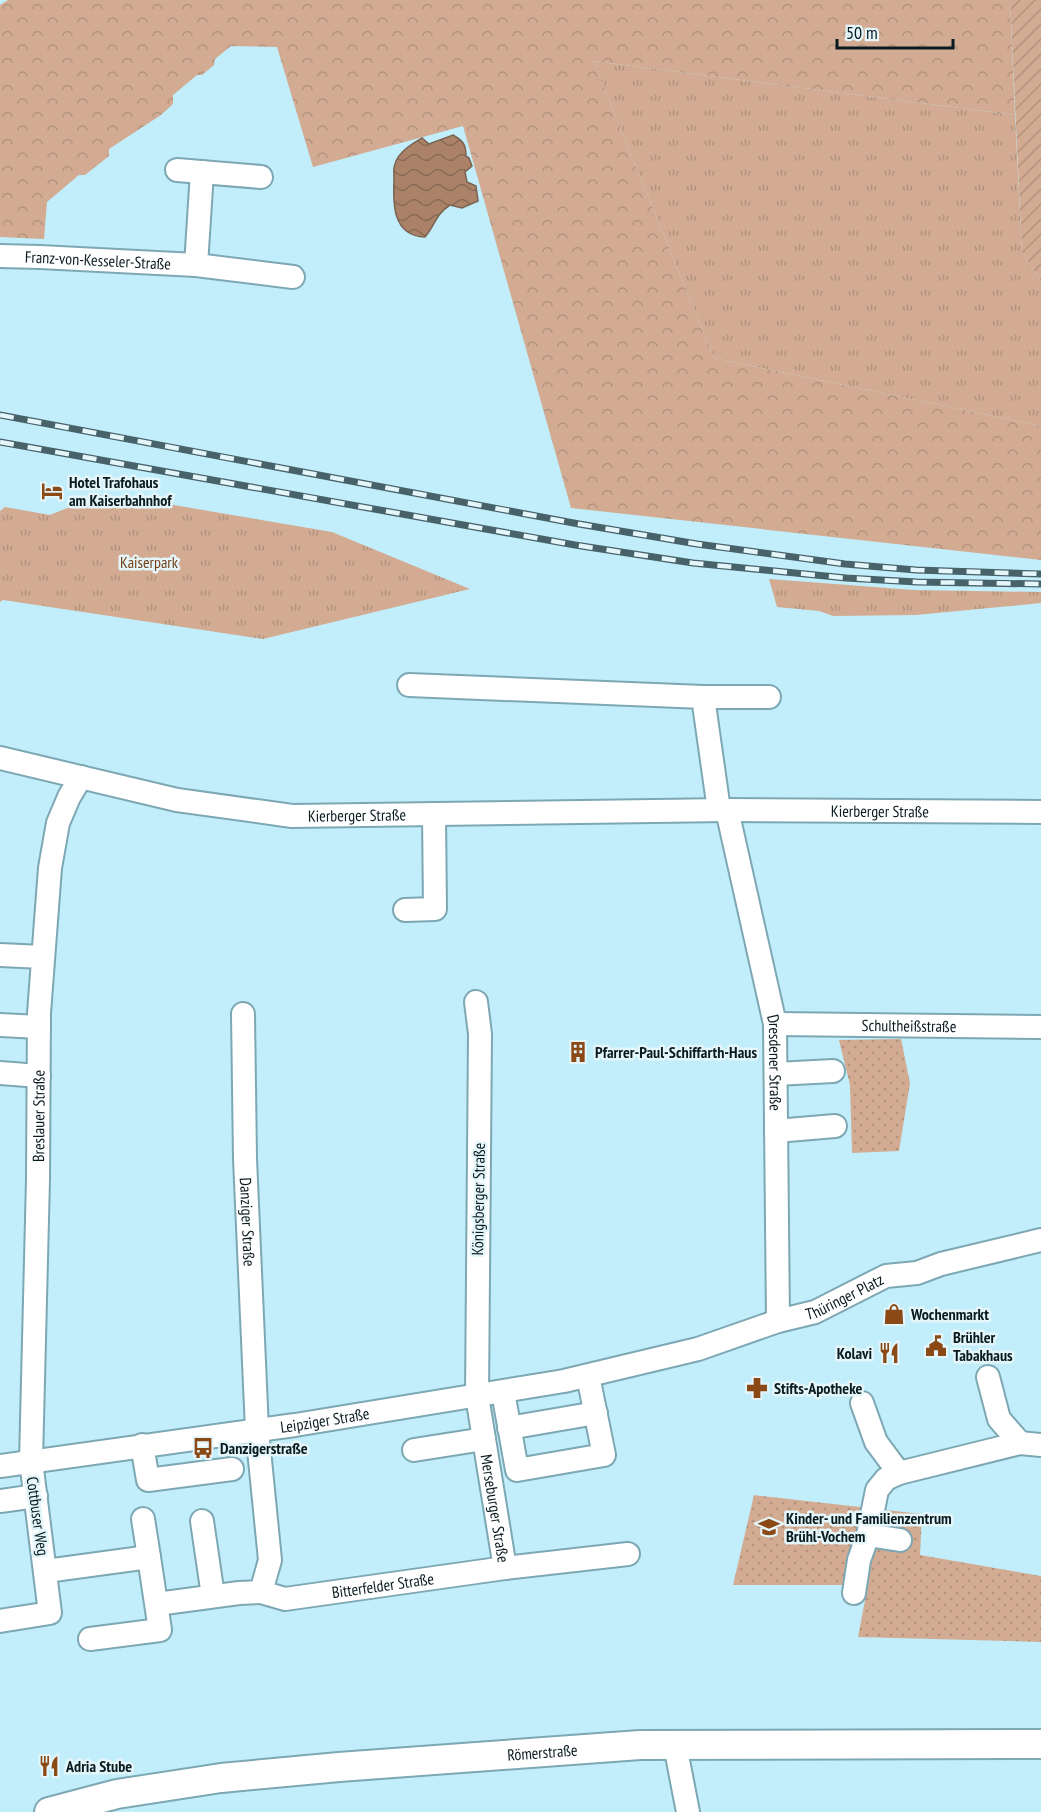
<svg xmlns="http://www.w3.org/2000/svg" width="1041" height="1812" font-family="'PT Sans Narrow',sans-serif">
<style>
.grass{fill:url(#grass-tufts)}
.forest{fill:url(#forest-crowns)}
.park{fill:url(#park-dots)}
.garden{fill:url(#garden-furrows)}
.water{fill:url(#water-waves);stroke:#7b6352;stroke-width:1.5}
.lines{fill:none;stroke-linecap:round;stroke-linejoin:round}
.minor-casing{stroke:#7da7b3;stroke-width:26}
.major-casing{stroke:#7da7b3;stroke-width:32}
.minor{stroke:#fff;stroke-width:22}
.major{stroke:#fff;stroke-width:28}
.rail-casing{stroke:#486269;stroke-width:7}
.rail{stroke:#e5f6fb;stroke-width:4.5;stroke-dasharray:14;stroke-linecap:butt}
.labels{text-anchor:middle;stroke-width:5;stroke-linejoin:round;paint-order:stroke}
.street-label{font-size:16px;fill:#0a1b20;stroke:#e5f6fb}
.poi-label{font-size:16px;font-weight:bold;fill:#0a1b20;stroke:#e5f6fb;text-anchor:start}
.park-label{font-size:16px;fill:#743e13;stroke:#e5f6fb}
</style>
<defs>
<pattern id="grass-tufts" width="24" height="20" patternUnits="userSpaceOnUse" patternTransform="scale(1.5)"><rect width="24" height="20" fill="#d2ab92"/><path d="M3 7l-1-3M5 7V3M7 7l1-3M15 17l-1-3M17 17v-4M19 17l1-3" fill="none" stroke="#b3937e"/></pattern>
<pattern id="forest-crowns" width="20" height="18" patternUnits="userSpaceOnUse" patternTransform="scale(1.5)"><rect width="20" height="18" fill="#d2ab92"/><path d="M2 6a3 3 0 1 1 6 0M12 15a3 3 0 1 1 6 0" fill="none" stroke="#b3937e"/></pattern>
<pattern id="park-dots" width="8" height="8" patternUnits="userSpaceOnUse" patternTransform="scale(1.5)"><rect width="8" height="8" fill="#d2ab92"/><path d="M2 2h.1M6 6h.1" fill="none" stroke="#b3937e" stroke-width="1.8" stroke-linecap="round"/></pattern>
<pattern id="garden-furrows" width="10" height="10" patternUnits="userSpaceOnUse" patternTransform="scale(1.5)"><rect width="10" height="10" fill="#d2ab92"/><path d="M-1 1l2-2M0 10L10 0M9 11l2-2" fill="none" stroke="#b3937e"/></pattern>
<pattern id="water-waves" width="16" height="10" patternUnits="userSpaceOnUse" patternTransform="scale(1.5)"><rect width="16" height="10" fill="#ab8268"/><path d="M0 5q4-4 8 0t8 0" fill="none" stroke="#896a55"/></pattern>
</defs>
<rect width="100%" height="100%" fill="#c2eefb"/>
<path class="grass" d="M593,61L1015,115L1022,252L1041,282V426L714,358Z
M99,495L162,503L332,532L470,589L263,639L3,600L0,602V511L5,507L50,515Z
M769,579L914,590L1041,592V603L916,615L833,616L819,611L777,607Z"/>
<path class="forest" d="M8,0H1010L1015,115L593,61L714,358L1041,426V560L571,508L463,126L313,167L277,47L231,46L215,59L214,65L202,75H197L173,95V104L161,115L109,149V156L85,175H79L47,202L44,239L0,237V5Z"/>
<path class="park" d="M901,1039L910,1083L899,1151L852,1153L850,1085L839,1040Z
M754,1495L922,1514L920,1555L1041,1576V1642L858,1637L868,1585H733Z"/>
<path class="garden" d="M1010,0H1041V282L1022,252Z"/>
<path class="water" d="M453,135C463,141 466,144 466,156L469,158L472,166L465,172L467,182L476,186L478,201L462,208L450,205C436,214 435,225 425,237C392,236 393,203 394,179C394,174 393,168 395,164C398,152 412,144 422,138L429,144Z"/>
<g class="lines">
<defs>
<g id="minor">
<path d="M177,170L261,177"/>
<path id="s1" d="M0,256L40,257L196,265L293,277"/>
<path d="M196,265L202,172"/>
<path d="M409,685L703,697L719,810"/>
<path d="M703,697H769"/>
<path id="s2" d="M0,758L177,800L292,816L727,810L1041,812"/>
<path id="s3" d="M727,810L775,1024L778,1321"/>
<path d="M405,910L435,909L434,814"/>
<path d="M0,955L43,957"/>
<path id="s4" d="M476,1002L480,1034L477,1396L505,1568L628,1554"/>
<path id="s5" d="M243,1014L245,1159L257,1430L270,1560L261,1592L285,1599L505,1568"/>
<path id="s6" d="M775,1024L1041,1027"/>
<path d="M0,1025L39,1027"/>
<path d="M0,1073L39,1076"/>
<path d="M776,1074L833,1071"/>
<path d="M776,1131L835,1126"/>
<path d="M988,1377L999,1419L1020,1443"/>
<path d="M503,1392L517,1470L604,1455L588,1376"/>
<path d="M862,1403L876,1442L899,1473L1020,1443L1041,1445"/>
<path d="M509,1428L596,1413"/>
<path d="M142,1445L148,1480L232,1469"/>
<path d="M414,1450L484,1439"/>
<path id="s7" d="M0,1466L295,1425L564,1381L698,1349L778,1321L815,1312L886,1276L917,1273L941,1264L1041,1240"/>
<path d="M0,1501L36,1496"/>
<path d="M143,1519L149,1557"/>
<path d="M202,1521L213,1596"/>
<path d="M868,1535L900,1540"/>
<path d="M46,1571L149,1557L160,1630L90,1639"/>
<path d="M854,1593L859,1560L868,1535L877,1490L886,1479L899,1473"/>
<path d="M157,1604L239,1593L261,1592"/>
<path id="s8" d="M0,1621L50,1613L31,1461L38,1179L39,1013L50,868L58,823L69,797L81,777"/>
<path d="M675,1745L688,1812"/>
</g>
<g id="major">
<path id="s9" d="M49,1812L117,1794L221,1778L339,1767L640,1745L1041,1744"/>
</g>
</defs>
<use href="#minor" class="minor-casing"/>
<use href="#major" class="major-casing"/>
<use href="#minor" class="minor"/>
<use href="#major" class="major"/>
<defs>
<path id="rail" d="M0,415L579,524L697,544L845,564L916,570L1041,574
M0,442L575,545L693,563L846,578L917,582L1041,584"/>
</defs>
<use href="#rail" class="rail-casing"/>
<use href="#rail" class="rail"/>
</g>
<defs>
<symbol id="hotel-bare" viewBox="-9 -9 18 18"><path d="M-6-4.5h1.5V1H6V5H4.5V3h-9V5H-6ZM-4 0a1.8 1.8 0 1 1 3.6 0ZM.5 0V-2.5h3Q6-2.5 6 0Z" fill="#8a4915" stroke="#e5f6fb" stroke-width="2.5" paint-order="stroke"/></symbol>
<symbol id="building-bare" viewBox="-9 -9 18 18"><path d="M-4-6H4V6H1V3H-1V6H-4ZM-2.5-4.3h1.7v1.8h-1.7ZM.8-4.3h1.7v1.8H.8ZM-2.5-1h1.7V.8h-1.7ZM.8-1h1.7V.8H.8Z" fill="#8a4915" stroke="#e5f6fb" stroke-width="2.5" paint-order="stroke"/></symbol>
<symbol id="shop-bare" viewBox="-9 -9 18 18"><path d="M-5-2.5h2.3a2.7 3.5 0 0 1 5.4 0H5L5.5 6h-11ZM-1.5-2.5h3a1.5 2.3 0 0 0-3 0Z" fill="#8a4915" stroke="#e5f6fb" stroke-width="2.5" paint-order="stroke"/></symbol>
<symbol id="civic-bare" viewBox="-9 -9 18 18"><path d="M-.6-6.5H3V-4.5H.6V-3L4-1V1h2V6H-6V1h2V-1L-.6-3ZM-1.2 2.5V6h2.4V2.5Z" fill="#8a4915" stroke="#e5f6fb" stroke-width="2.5" paint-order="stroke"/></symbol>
<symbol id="restaurant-bare" viewBox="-9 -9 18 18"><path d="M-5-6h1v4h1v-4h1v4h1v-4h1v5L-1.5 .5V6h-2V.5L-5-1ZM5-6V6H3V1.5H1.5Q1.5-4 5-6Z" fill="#8a4915" stroke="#e5f6fb" stroke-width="2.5" paint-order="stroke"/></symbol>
<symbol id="pharmacy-bare" viewBox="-9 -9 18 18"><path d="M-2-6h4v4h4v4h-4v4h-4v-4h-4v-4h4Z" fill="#8a4915" stroke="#e5f6fb" stroke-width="2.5" paint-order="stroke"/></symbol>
<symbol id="bus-bare" viewBox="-9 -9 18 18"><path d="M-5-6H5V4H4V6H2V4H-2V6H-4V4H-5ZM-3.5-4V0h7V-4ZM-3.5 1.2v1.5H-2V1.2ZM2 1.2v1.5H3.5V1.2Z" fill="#8a4915" stroke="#e5f6fb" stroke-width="2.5" paint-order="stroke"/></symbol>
<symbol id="school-bare" viewBox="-9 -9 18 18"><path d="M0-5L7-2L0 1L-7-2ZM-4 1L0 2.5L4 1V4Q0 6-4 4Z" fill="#8a4915" stroke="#e5f6fb" stroke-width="2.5" paint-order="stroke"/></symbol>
</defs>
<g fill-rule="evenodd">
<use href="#hotel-bare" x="37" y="476" width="30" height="30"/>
<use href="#building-bare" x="563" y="1037" width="30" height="30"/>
<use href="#shop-bare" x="879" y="1299" width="30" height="30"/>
<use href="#civic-bare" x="921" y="1331" width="30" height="30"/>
<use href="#restaurant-bare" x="874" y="1338" width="30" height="30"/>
<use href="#pharmacy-bare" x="742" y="1373" width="30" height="30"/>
<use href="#bus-bare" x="188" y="1433" width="30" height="30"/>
<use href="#school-bare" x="754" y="1512" width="30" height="30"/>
<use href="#restaurant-bare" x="34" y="1751" width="30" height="30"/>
</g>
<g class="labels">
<g class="street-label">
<text dy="6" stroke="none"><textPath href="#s1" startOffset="98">Franz-von-Kesseler-Straße</textPath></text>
<text dy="6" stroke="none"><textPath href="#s2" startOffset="886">Kierberger Straße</textPath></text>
<text dy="6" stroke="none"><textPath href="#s2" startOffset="363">Kierberger Straße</textPath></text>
<text dy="6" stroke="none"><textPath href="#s6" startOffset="134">Schultheißstraße</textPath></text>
<text dy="6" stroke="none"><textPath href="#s3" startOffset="258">Dresdener Straße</textPath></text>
<text dy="6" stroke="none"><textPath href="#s8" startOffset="549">Breslauer Straße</textPath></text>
<text transform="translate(478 1199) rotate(-89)" y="6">Königsberger Straße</text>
<text dy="6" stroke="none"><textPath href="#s5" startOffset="208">Danziger Straße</textPath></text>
<text dy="6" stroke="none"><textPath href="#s7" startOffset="864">Thüringer Platz</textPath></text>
<text dy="6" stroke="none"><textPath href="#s7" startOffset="328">Leipziger Straße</textPath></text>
<text dy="6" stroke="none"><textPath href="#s4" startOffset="508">Merseburger Straße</textPath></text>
<text transform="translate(38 1516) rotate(82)" y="6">Cottbuser Weg</text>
<text dy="6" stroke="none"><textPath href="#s5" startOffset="704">Bitterfelder Straße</textPath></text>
<text dy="6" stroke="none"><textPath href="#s9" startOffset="498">Römerstraße</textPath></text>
</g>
<g class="poi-label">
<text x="69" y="488">Hotel Trafohaus<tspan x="69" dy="18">am Kaiserbahnhof</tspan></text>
<text x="595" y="1058">Pfarrer-Paul-Schiffarth-Haus</text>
<text x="911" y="1320">Wochenmarkt</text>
<text x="953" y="1343">Brühler<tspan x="953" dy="18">Tabakhaus</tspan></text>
<text x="872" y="1359" text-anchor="end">Kolavi</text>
<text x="774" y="1394">Stifts-Apotheke</text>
<text x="220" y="1454">Danzigerstraße</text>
<text x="786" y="1524">Kinder- und Familienzentrum<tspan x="786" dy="18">Brühl-Vochem</tspan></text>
<text x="66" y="1772">Adria Stube</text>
</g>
<g class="park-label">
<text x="149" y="568">Kaiserpark</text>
</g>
</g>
<path d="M837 39v9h116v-9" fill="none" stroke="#0a1b20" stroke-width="3"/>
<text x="846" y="39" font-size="18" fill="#0a1b20" stroke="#e5f6fb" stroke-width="4.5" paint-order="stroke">50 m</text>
</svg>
